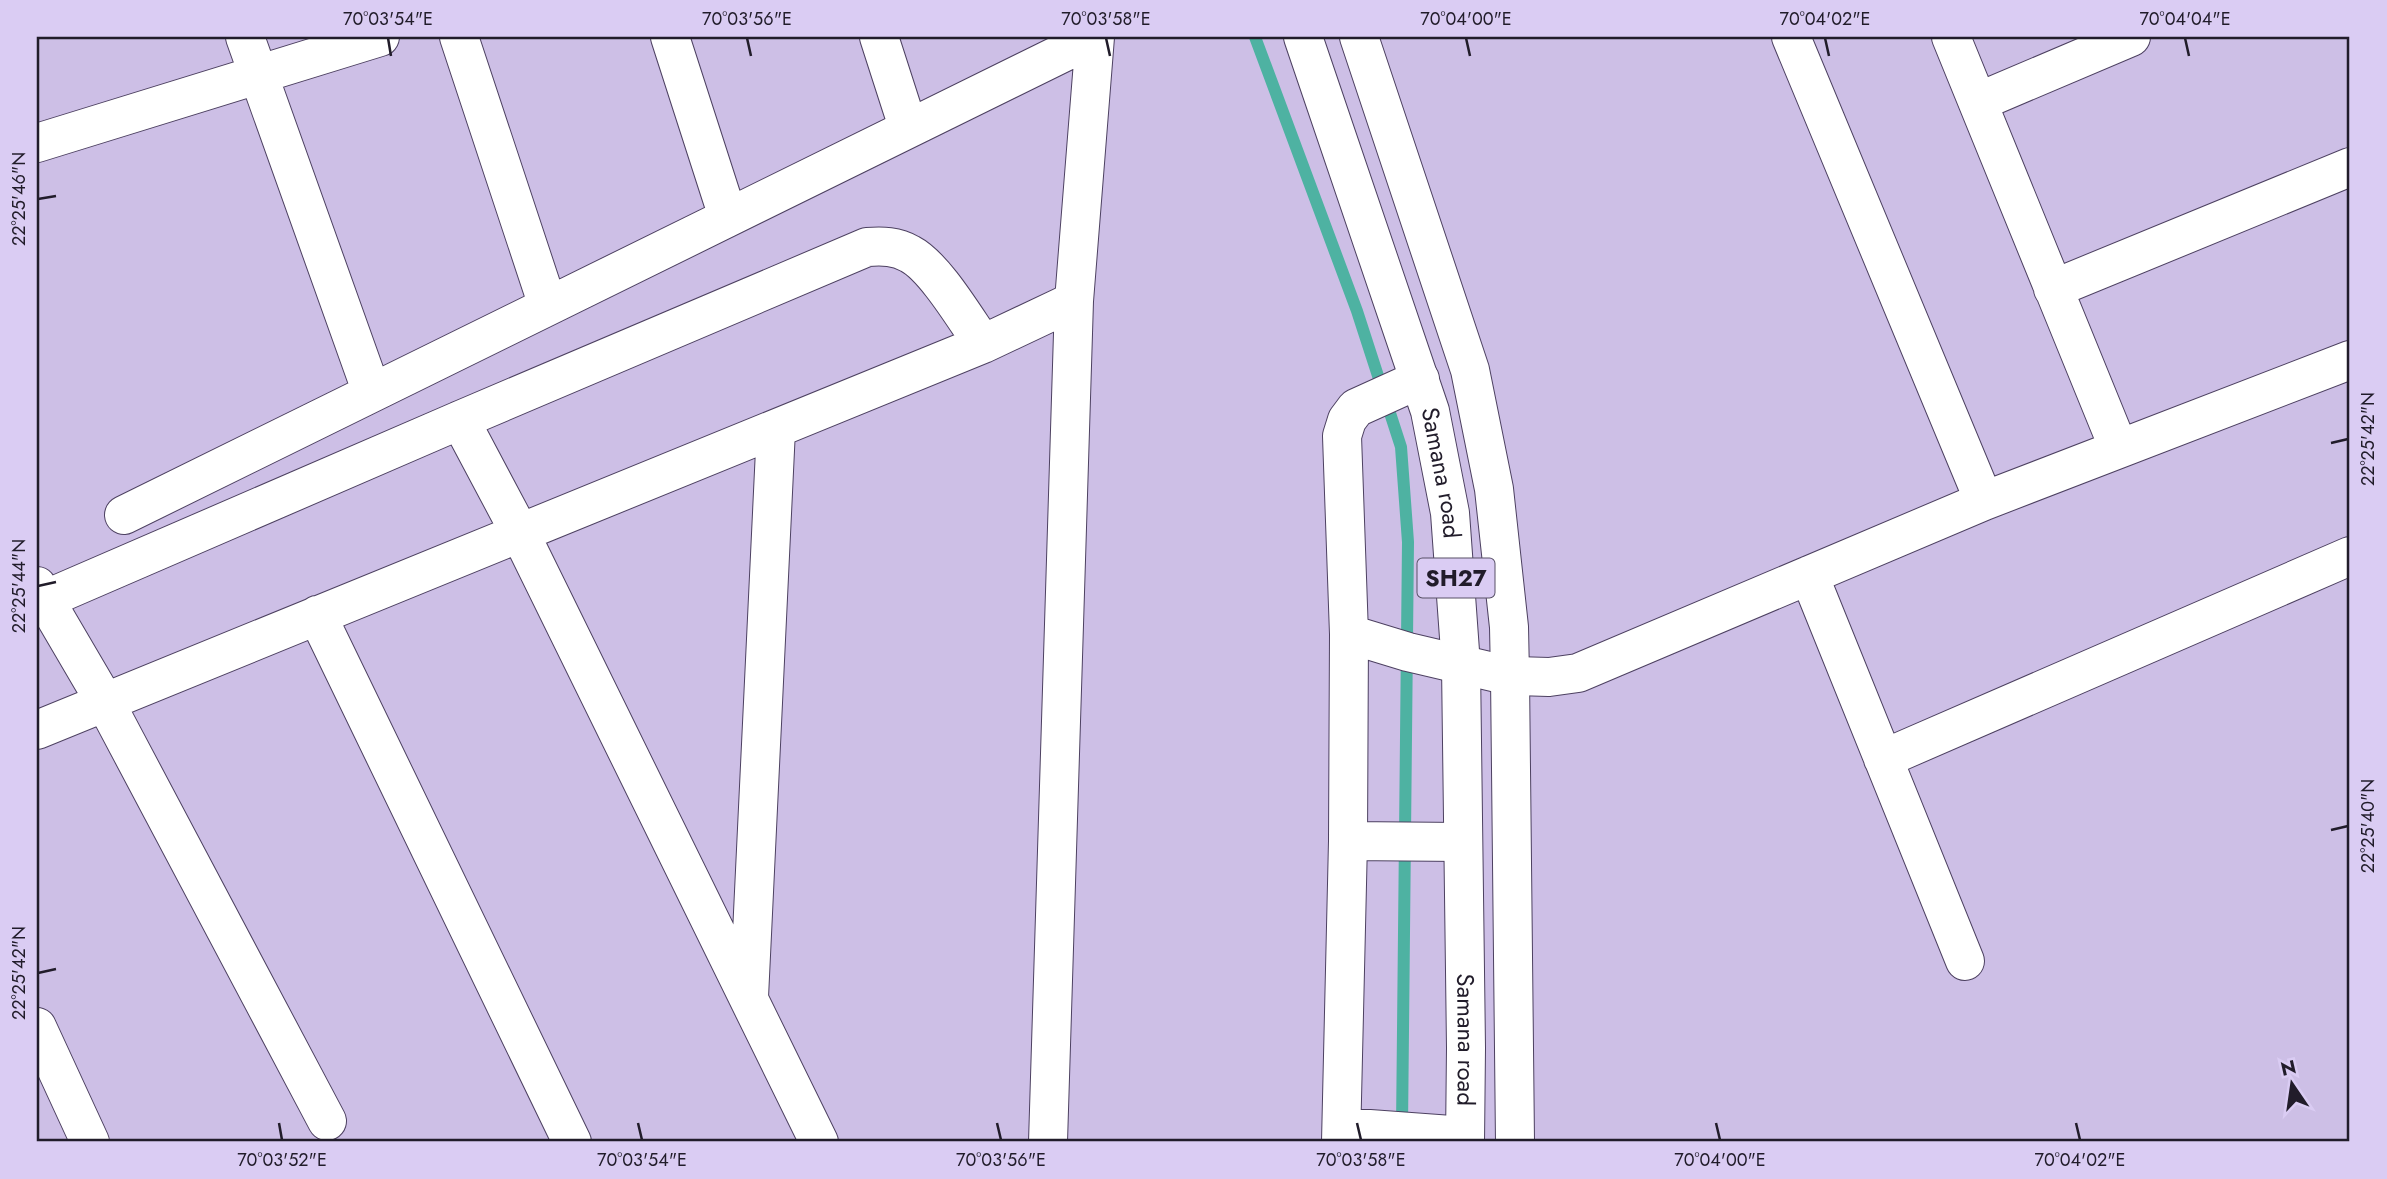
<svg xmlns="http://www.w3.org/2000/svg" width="2387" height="1179" font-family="Jost,sans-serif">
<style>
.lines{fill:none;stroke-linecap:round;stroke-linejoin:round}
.stream{stroke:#4eb2a2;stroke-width:12}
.minor-casing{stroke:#4d4161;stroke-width:40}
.major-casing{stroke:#4d4161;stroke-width:40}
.minor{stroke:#fff;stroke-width:38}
.major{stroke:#fff;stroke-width:38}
.ticks{fill:none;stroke:#211c2a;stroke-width:2.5}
.labels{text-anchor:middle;stroke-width:5;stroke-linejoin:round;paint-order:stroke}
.shield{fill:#daccf3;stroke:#585166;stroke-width:2}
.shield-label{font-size:23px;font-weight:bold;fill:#211c2a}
.street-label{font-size:24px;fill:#211c2a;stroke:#daccf3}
.neatline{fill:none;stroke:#211c2a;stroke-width:2.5}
.ticks-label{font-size:18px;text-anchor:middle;fill:#211c2a}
</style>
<rect width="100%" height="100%" fill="#cdbfe6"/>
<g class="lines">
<path class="stream" d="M1255,37L1357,311L1401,447L1408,542L1402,1128"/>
<defs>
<path id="minor" d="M245,37L372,393
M459,37L548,306
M670,37L728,217
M879,37L908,127
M1791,37L1984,501
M1951,37L2119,449
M1978,102L2131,37
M37,143L380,37
M2053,289L2350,167
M460,420L520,533L819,1142
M124,515L1095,37
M1809,575L1965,961
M37,586L105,702L327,1121
M37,603L460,420L867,247C883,246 896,246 910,254C935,267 966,320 983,344
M317,615L572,1142
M1349,634L1408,652L1510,676L1549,677L1578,673L1984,501L2350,360
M37,730L983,344L1074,301
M1883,759L2350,556
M1348,841L1462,842
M749,997L776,429
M37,1027L90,1142
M1342,1127L1465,1136
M1048,1142L1074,301L1095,37
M1341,1142L1348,841L1349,634L1342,436L1347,420L1356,408L1420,379"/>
<g id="major">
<path id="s1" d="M1303,37L1430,411L1450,513L1461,665L1466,1048L1465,1142"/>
<path d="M1359,37L1470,370L1494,489L1509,627L1510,676L1515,1142"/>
</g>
</defs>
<use href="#minor" class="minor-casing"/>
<use href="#major" class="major-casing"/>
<use href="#minor" class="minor"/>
<use href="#major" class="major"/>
</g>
<path class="ticks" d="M388,38L391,56M747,38L751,56M1106,38L1110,56M1466,38L1470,56M1825,38L1829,56M2185,38L2189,56M38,199L56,196M2331,443L2348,439M38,586L56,582M2331,830L2348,826M38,973L56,969M279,1123L282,1140M638,1123L642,1140M997,1123L1001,1140M1357,1123L1361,1140M1716,1123L1720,1140M2076,1123L2080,1140"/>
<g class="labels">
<rect class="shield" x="1417.5" y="558.5" width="77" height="39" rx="5"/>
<g class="shield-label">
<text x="1456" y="586">SH27</text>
</g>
<g class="street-label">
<text dy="8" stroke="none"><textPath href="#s1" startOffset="458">Samana road</textPath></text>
<text dy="8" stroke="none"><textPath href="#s1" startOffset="1026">Samana road</textPath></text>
</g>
</g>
<rect width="2387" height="1179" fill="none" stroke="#daccf3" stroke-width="77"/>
<g transform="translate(2292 1084) rotate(347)" stroke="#daccf3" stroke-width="5" paint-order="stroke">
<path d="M0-5L12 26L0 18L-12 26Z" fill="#211c2a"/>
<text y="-10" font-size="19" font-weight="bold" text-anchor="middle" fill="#211c2a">N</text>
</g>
<rect x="38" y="38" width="2310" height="1102" class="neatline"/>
<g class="ticks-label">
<text x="388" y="25">70°03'54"E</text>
<text x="747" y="25">70°03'56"E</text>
<text x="1106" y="25">70°03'58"E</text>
<text x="1466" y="25">70°04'00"E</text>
<text x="1825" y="25">70°04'02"E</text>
<text x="2185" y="25">70°04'04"E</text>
<text transform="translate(19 199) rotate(-90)" y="6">22°25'46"N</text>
<text transform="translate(2368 439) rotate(-90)" y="6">22°25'42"N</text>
<text transform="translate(19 586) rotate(-90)" y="6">22°25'44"N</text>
<text transform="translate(2368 826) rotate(-90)" y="6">22°25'40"N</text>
<text transform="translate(19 973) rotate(-90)" y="6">22°25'42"N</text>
<text x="282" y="1166">70°03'52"E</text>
<text x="642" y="1166">70°03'54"E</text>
<text x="1001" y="1166">70°03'56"E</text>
<text x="1361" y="1166">70°03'58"E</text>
<text x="1720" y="1166">70°04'00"E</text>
<text x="2080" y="1166">70°04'02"E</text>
</g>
</svg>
